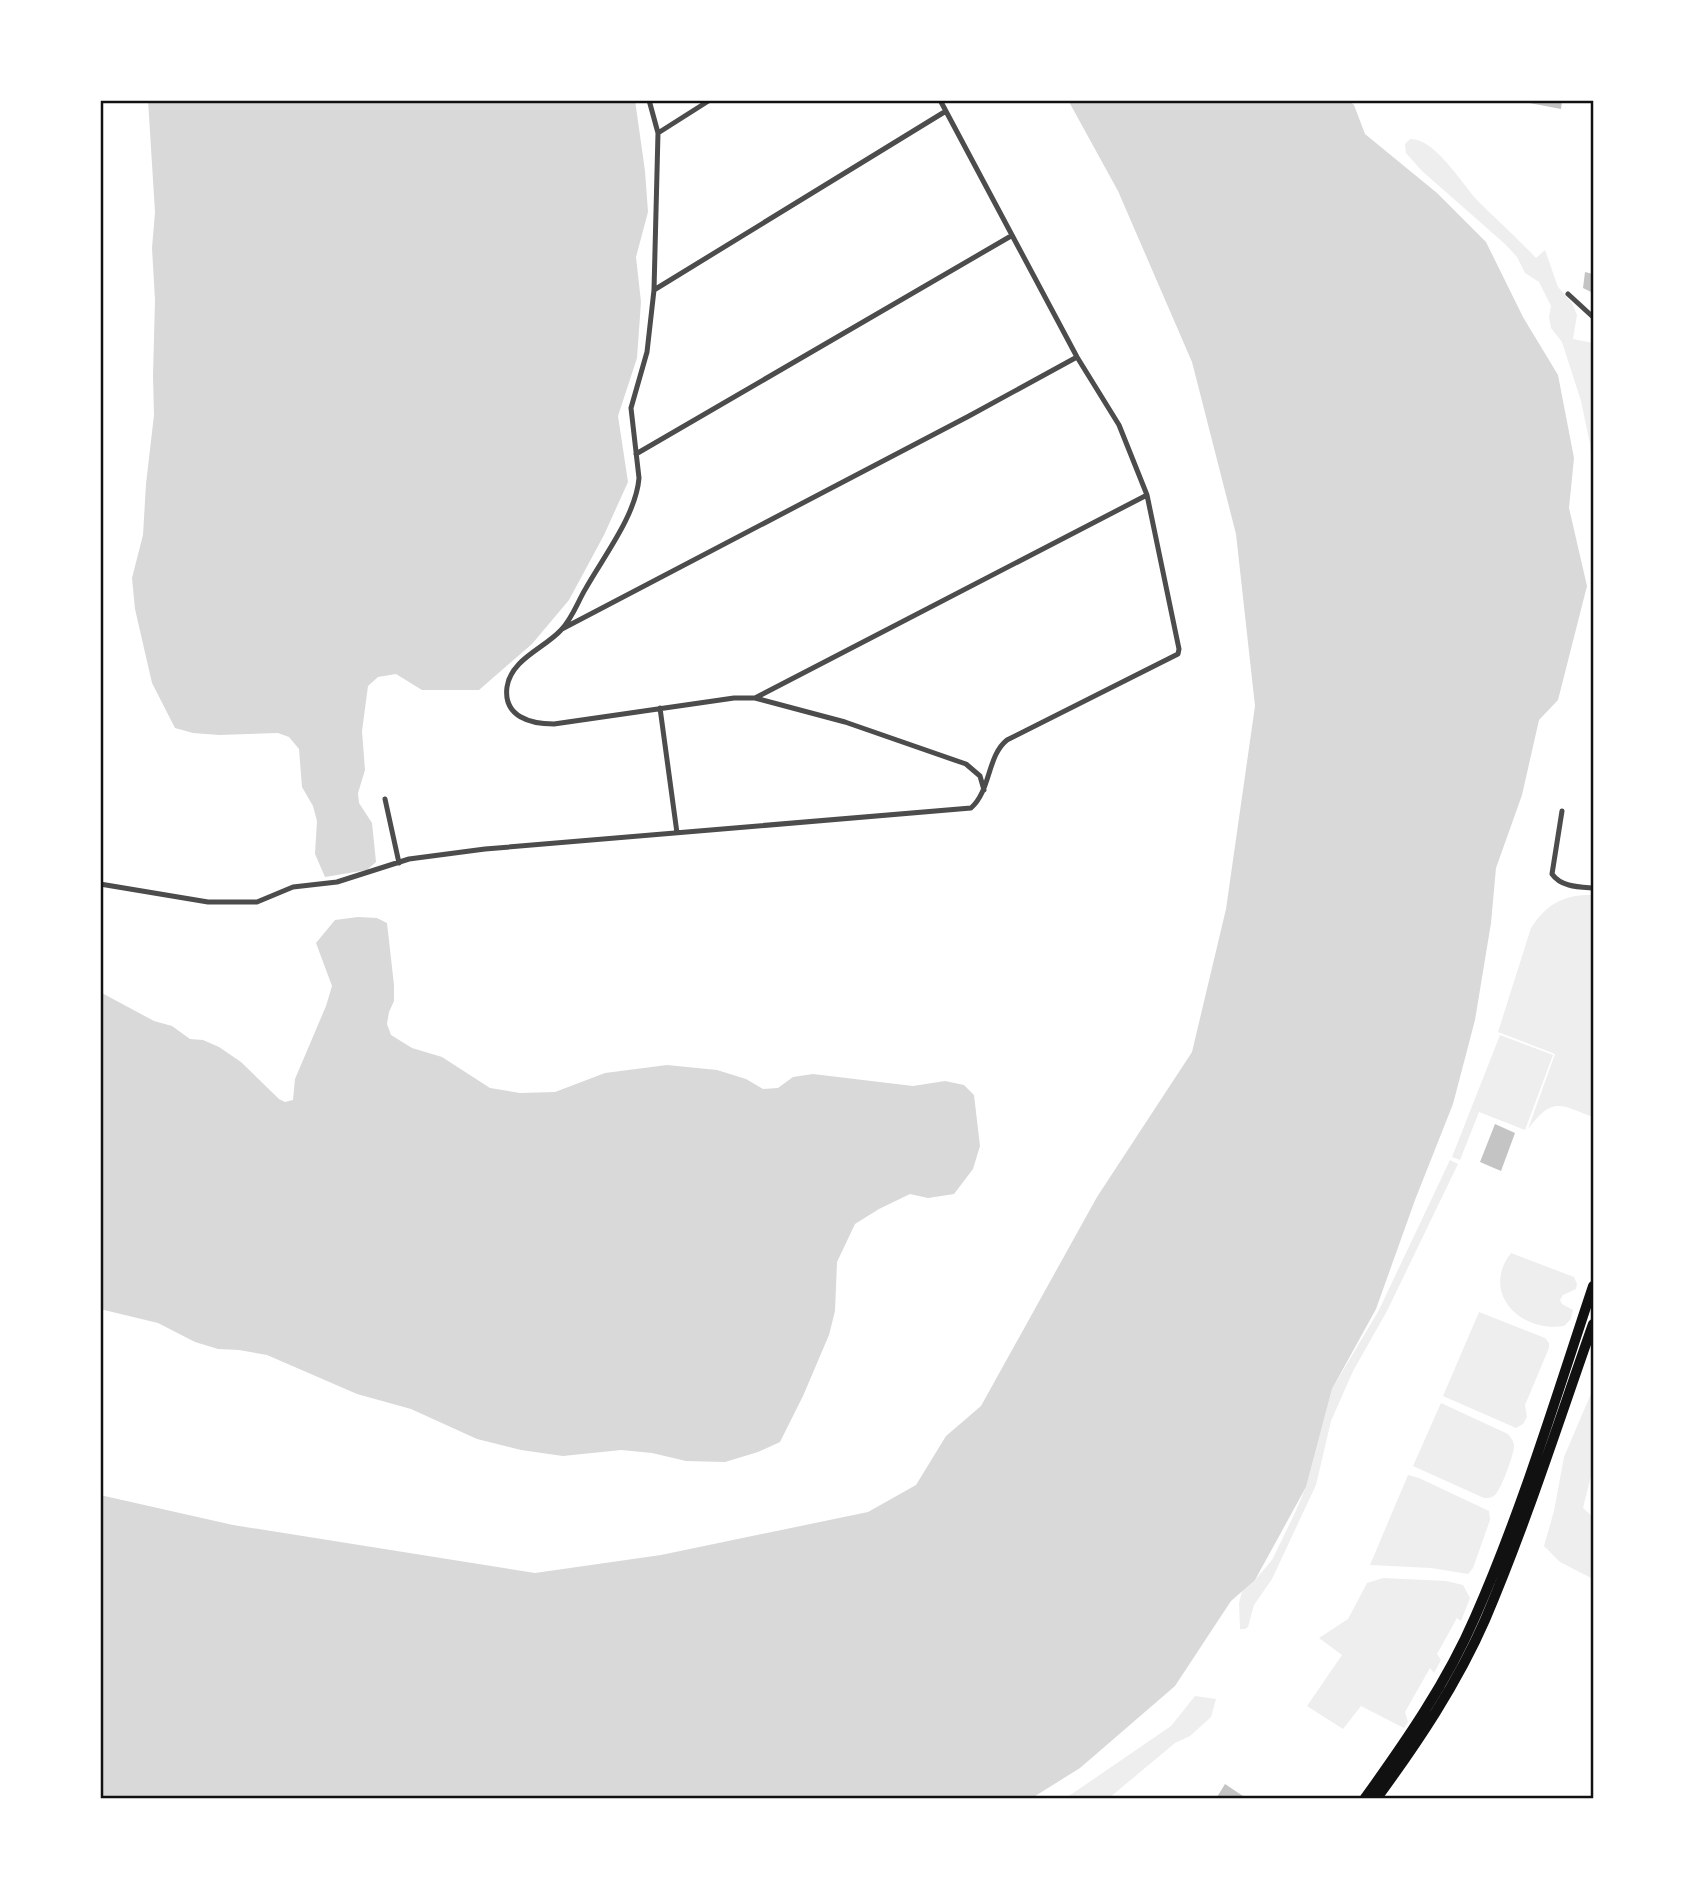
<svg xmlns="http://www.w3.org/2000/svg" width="1693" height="1898" font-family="'Source Serif 4',serif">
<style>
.green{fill:#eee}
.water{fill:#d9d9d9}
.building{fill:#c4c4c4}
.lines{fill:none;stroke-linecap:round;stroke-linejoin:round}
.minor{stroke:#4c4c4c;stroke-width:5}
.trunk{stroke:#111;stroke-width:10}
.neatline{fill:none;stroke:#111;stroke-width:2.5}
</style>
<rect width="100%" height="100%" fill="#fff"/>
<path class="green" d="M1410,139C1435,138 1462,184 1477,200C1497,220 1517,238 1536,258L1545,250L1558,287L1572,303L1577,315L1573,339L1593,343V476L1590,444L1581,401L1562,342L1551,328L1549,317L1551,306L1539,282L1525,273L1517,257L1505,244L1422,171L1406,153L1405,144Z
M1593,895V1117C1558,1104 1553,1097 1528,1129L1555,1054L1498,1032L1531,928C1546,904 1565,894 1593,895Z
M1500,1035L1553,1055L1525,1130L1479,1112L1460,1160L1452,1157Z
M1450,1160L1458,1164L1387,1311L1353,1371L1331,1421L1316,1485L1272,1579L1254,1605L1248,1627L1245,1629H1240L1239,1603L1243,1588L1255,1580L1272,1560L1294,1515L1306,1487L1332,1389L1379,1310Z
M1511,1253L1574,1277L1577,1284L1576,1289L1563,1295L1560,1300L1562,1304L1573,1310L1571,1319L1564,1326C1521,1333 1480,1293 1511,1253Z
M1479,1312L1545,1338L1549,1343V1348L1525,1405L1527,1417L1523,1424L1516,1428L1443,1396Z
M1593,1389V1468L1583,1508L1593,1517V1579L1560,1562L1544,1546L1554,1511L1564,1457Z
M1441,1403L1508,1434C1511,1438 1513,1440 1514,1445C1515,1452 1501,1490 1495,1495C1492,1498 1488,1498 1484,1498L1413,1466Z
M1408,1475L1419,1478L1489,1511L1490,1520L1473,1568L1468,1574L1431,1568L1370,1565Z
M1383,1578L1446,1581L1463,1585L1470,1598L1461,1621L1457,1618L1437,1654L1441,1660L1434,1673L1430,1668L1405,1712L1408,1722L1404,1728L1361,1706L1343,1729L1307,1706L1342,1655L1319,1638L1348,1619L1367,1583Z
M1195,1696L1216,1699L1211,1717L1190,1736L1175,1743L1109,1798H1066L1171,1726Z"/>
<path class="water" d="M148,100H635L645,171L648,212L636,257L641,302L637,358L618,416L628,482L604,535L569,600L532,644L479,690H422L396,674L378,677L368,686L362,731L365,770L358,793L359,803L372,823L376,862L367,870L325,877L315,854L317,821L313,806L302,787L299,749L289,737L278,733L219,735L193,733L175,728L152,683L135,609L132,578L143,535L146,484L154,415L153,376L155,300L152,248L155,212Z
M1068,100H1348L1354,105L1365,134L1437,193L1486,242L1523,317L1558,375L1574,458L1569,508L1587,586L1558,700L1539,720L1522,795L1496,868L1491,923L1475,1020L1453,1104L1415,1200L1376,1309L1332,1389L1306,1487L1255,1580L1231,1601L1175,1686L1080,1768L1032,1798H100V1495L233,1525L535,1573L661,1555L868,1512L916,1485L946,1436L981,1406L1097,1197L1192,1052L1226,909L1255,706L1236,534L1192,362L1118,191Z
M358,917L377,918L387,923L394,985V1001L389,1012L387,1024L391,1035L412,1048L442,1057L490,1088L520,1093L555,1092L605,1073L667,1065L717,1070L746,1079L763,1089L778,1088L793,1077L813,1074L913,1086L945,1081L964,1085L974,1095L980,1146L973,1169L954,1194L928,1198L910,1194L879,1209L855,1224L837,1262L835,1311L829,1335L803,1396L780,1442L758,1452L725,1462L686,1461L652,1453L621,1450L563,1456L521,1450L477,1439L411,1409L357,1394L267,1355L239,1350L218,1349L195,1342L158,1323L100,1309V992L154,1021L172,1026L190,1039L203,1040L219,1047L241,1062L279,1099L285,1102L293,1100L295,1079L326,1006L332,986L316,943L335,920Z"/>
<path class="building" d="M1513,100H1562L1561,109Z
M1585,272L1593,274V293L1583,288Z
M1495,1124L1515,1133L1501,1171L1480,1162Z
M1225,1784L1246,1798H1219L1217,1797Z"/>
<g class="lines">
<path class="minor" d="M649,100L658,133L654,290L647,352L631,408L639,478C636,515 604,556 586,588C578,601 572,619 561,630C545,648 511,659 507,687C503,717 531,724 554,724L734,698H755
M940,100L1077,357L1119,425L1147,495
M658,133L710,100
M654,290L946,111
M1568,294L1593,317
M636,454L1011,236
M562,629L969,416L1077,357
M660,708L677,833
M385,799L399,863
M1562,811L1552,874C1561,887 1579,887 1593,888
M100,884L208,902H257L293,887L337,882L409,859L485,849L971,808C991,790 987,756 1007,740L1178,654L1179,649L1147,495L755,698L845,722L966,764L980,776L984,790"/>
<path class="trunk" d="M1365,1798C1406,1741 1447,1682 1475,1617C1522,1510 1556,1397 1593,1286
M1377,1798C1418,1742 1457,1684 1485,1620C1526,1524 1558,1423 1593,1324"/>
</g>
<rect width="1693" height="1898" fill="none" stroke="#ffffff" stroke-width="203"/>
<rect x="102" y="102" width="1490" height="1695" class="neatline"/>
</svg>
